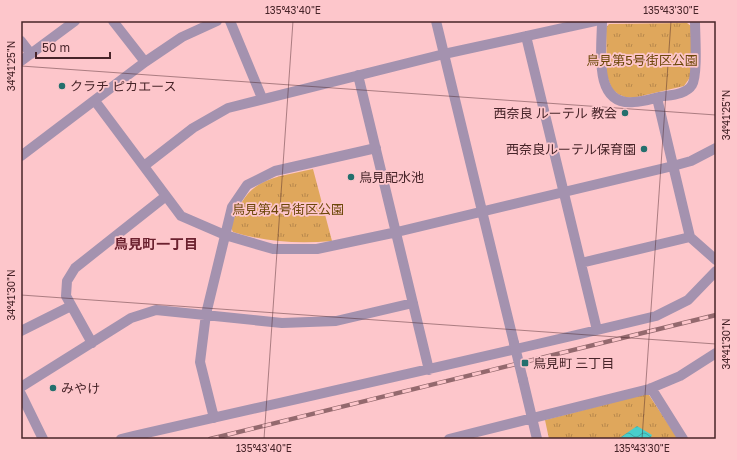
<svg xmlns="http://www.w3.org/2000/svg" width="737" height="460" font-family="'Golos Text','Noto Sans JP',sans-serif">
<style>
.grass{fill:url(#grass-tufts)}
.water{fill:url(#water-waves)}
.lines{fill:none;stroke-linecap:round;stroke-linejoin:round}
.minor{stroke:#a492af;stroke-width:10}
.rail-casing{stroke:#94696e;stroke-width:4.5}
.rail{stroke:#fdc6cb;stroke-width:3;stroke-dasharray:9;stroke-linecap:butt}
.minor-bridge{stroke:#a492af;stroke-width:10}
.ticks{fill:none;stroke:#472429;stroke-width:1;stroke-opacity:0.45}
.poi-dot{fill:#246f6d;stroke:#fdc6cb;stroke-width:1.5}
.labels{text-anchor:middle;stroke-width:3.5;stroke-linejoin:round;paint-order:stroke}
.park-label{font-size:13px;fill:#6c4709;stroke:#fdc6cb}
.poi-label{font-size:13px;fill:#472429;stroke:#fdc6cb;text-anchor:start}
.neighbourhood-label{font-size:14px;font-weight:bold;fill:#6b212f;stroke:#fdc6cb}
.neatline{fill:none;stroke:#472429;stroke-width:1.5}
.ticks-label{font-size:10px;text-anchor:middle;fill:#472429}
</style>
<defs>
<pattern id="grass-tufts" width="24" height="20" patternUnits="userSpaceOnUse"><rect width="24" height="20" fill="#dfa75c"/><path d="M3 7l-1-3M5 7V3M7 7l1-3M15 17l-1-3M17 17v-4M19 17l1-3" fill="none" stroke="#b7884c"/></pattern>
<pattern id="water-waves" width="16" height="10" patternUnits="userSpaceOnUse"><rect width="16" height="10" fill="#48cfcc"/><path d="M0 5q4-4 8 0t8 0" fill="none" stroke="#3ea8a6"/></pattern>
</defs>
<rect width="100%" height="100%" fill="#fdc6cb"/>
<path class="grass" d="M687,23L691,26V76L684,86L633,98L625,97L618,94L612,89L607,76L606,28L609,24Z
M313,169L332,241C298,244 266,242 233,232L231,228C246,178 268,179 313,169Z
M645,394L649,395L678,439H549L545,420Z"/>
<path class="water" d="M637,426L652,435L650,439H618Z"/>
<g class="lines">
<path class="minor" d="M113,21L145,62
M230,21L262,98
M436,21L514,343
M602,21C602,48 592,106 634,102C642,102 651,99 659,97C669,95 686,95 692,85C698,75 695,34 695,21
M526,36L597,330
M21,41L31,54
M21,61L75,21
M358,75L429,370
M657,98L690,237L716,260
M95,101L181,216L225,235L273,249H317L397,232L673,166L691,161L716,148
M21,156L145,62L182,37L217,21
M144,166L193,128L228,108L444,54L595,21
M581,263L690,237
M21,331L71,306
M92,343L66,296L67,281L75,268L166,196
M523,380L537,439
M21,387L131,318L156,310L282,323L336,321L413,303
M651,388L683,439
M21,394L43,439
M214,418L200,362L206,314L232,207L247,185L275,171L376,148
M121,439C299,398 478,359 656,316L688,300L716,271
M449,439L649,389L680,376L716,353"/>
<defs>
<path id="rail" d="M210,439L716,315"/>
</defs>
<use href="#rail" class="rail-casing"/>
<use href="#rail" class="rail"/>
<path class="minor-bridge" d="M514,343L523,380"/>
</g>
<path class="ticks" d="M21,66L716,115M21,295L716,344M264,439L293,21M642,439L671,21"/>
<g class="poi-dot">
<circle cx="62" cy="86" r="4"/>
<circle cx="625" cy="113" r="4"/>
<circle cx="644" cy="149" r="4"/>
<circle cx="351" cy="177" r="4"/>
<rect x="521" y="359" width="8" height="8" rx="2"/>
<circle cx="53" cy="388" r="4"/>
</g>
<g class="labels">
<g class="park-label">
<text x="642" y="65">鳥見第5号街区公園</text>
<text x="288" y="214">鳥見第4号街区公園</text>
</g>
<g class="poi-label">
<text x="70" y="91">クラチ ピカエース</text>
<text x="617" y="118" text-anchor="end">西奈良 ルーテル 教会</text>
<text x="636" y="154" text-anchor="end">西奈良ルーテル保育園</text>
<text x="359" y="182">鳥見配水池</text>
<text x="533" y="368">鳥見町 三丁目</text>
<text x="61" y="393">みやけ</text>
</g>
<g class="neighbourhood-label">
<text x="156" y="249">鳥見町一丁目</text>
</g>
</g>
<rect width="737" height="460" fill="none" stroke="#fdc6cb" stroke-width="44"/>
<path d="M36 52v6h74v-6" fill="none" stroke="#472429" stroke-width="2"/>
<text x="42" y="52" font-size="12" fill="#472429" stroke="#fdc6cb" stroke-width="3" paint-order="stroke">50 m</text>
<rect x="22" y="22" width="693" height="416" class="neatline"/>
<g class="ticks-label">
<text x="293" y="14">135°43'40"E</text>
<text x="671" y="14">135°43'30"E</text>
<text transform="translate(11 66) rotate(-90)" y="4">34°41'25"N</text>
<text transform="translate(726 115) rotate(-90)" y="4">34°41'25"N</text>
<text transform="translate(11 295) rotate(-90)" y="4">34°41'30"N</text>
<text transform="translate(726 344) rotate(-90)" y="4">34°41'30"N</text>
<text x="264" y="452">135°43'40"E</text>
<text x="642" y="452">135°43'30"E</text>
</g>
</svg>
